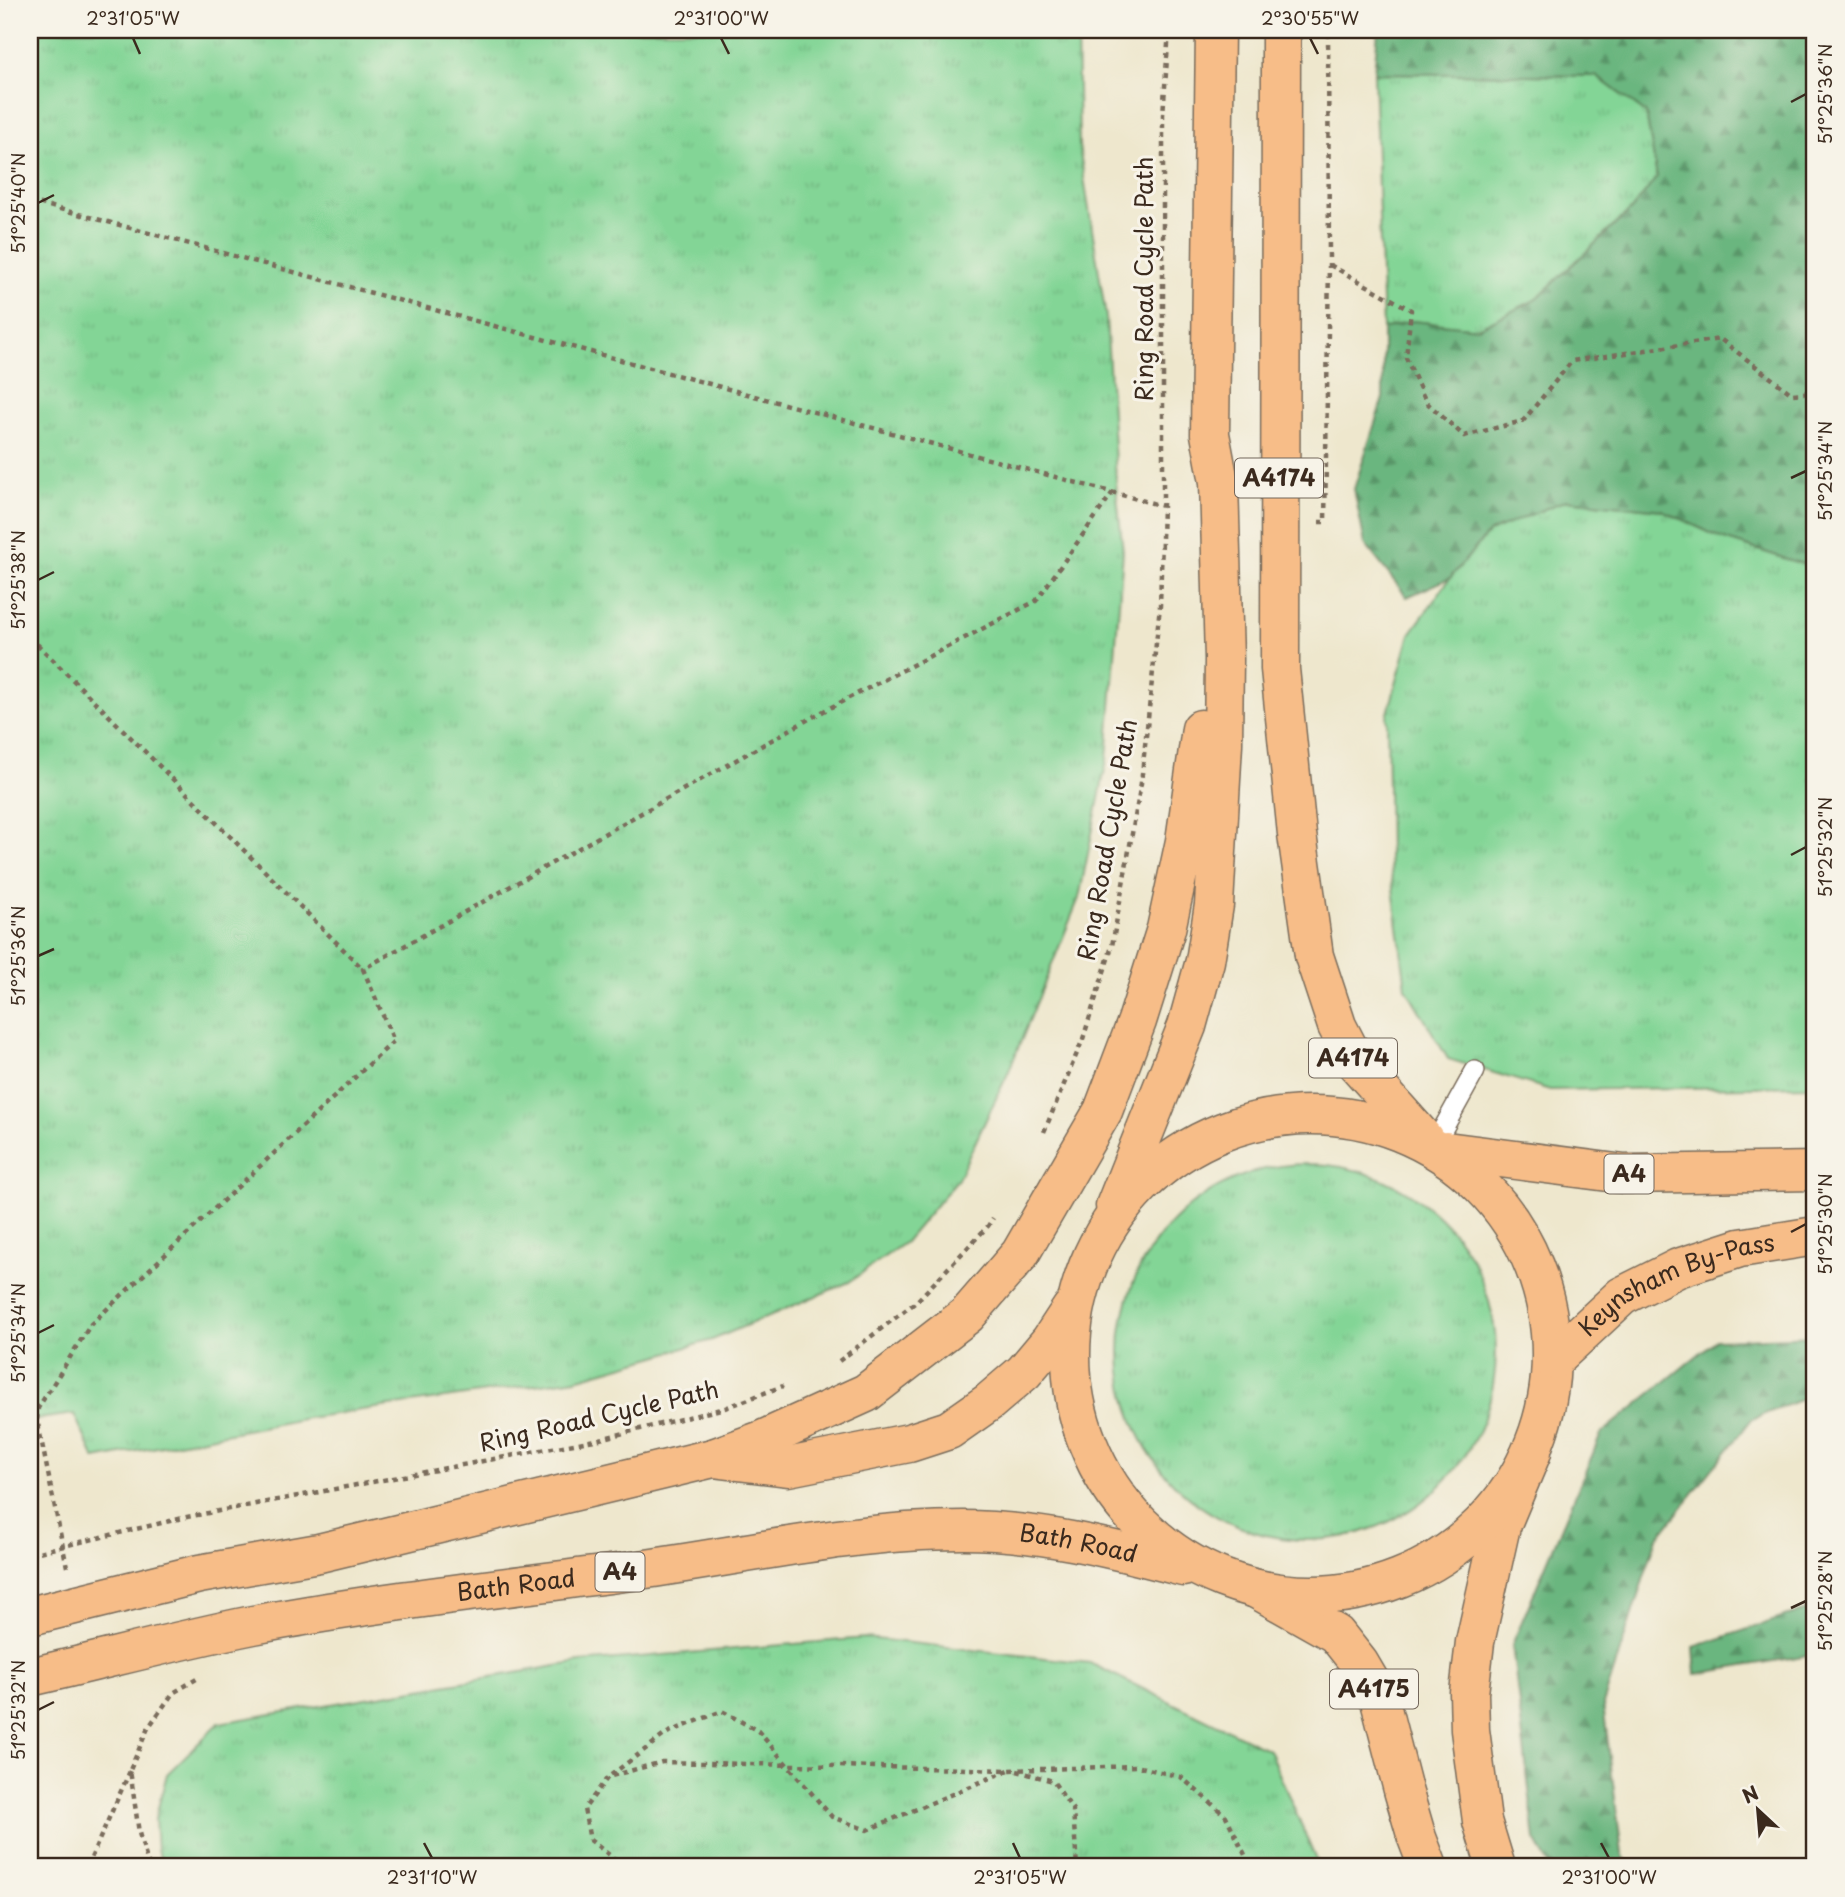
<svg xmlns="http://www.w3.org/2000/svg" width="1845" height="1897" font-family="'Playpen Sans',sans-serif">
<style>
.grass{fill:url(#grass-tufts);stroke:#5f805a;stroke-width:2}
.forest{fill:url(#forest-firs);stroke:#52704e;stroke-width:2}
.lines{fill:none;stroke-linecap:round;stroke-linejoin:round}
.service-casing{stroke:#7a6c5b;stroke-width:22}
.primary-casing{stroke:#7a6c5b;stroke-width:41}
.trunk-casing{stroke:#7a6c5b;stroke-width:41}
.path{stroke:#7a6c5b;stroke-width:4.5;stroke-dasharray:5 5;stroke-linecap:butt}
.service{stroke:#fff;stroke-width:19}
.primary{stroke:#f7bd88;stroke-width:38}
.trunk{stroke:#f7bd88;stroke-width:38}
.ticks{fill:none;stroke:#3b2a1e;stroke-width:2.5}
.labels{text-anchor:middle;stroke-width:6;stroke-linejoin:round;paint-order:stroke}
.shield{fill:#f7f3e8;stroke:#73665b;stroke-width:2}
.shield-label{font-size:23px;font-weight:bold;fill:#3b2a1e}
.street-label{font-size:24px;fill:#3b2a1e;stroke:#f7f3e8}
.neatline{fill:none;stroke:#3b2a1e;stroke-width:2.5}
.ticks-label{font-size:18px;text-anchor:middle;fill:#3b2a1e}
</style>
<defs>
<pattern id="grass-tufts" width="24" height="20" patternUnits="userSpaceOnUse" patternTransform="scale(1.75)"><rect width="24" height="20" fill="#83d596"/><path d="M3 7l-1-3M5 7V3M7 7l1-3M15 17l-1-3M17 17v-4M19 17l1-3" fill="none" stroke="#72b781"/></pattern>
<pattern id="forest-firs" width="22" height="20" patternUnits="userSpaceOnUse" patternTransform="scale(1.75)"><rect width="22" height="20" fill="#6ab67f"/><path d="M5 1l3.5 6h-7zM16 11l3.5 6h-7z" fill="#589467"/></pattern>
</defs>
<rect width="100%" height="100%" fill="#f7f3e8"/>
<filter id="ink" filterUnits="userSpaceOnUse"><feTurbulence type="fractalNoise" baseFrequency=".0143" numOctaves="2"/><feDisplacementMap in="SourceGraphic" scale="14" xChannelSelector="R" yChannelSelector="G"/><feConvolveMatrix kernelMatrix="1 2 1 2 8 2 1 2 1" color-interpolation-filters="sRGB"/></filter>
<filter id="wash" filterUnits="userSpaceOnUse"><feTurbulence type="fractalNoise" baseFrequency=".00686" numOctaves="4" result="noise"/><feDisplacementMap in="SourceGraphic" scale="28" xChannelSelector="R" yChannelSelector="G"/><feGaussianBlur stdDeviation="1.57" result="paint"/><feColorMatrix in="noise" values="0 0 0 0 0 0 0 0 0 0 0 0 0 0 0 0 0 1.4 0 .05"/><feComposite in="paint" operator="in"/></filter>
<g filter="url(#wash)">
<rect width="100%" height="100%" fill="#eee7cd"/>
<path class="grass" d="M30,30H1077L1079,146L1106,317L1117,496L1123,551L1107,759L1079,898L1008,1073L958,1179L905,1242L849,1282L712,1340L576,1379L307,1418L95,1459L74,1414L30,1420Z
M1374,73L1596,76L1646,113L1657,178L1633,208L1535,300L1478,328L1413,321L1383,329Z
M1566,500L1662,510L1721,538L1815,568V1086L1550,1090L1448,1059L1406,988L1389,858L1387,717L1410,634L1450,578L1489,532Z
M1120 1352a188 188 0 1 1 376 0a188 188 0 1 1-376 0Z
M866,1638L1090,1663L1269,1750L1319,1867H166L157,1850L155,1819L167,1774L219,1723L580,1662Z"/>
<path class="forest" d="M1378,30H1815V568L1721,538L1662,510L1566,500L1489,532L1450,578L1407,597L1365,544L1354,489L1383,398V329L1413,321L1478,328L1535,300L1633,208L1657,177L1646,113L1596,76L1374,73Z
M1815,1336V1394L1752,1419L1656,1540L1603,1704L1622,1854L1630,1867H1550L1535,1840L1512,1645L1601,1434L1716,1340Z
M1815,1607V1654L1696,1674L1694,1647Z"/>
</g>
<g filter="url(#ink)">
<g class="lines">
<defs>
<path id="service" d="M1434,1145L1475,1071"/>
<path id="primary" d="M1258,1590L1336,1634L1359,1663L1379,1697L1403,1790L1417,1838L1428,1867
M1496,1867L1482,1821L1470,1730L1469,1693L1475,1642L1501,1526L1532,1452"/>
<g id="trunk">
<path d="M1281,30L1280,669L1297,834L1314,956L1337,1026L1356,1063L1424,1139"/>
<circle cx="1311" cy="1355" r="240"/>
<path d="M1446,1151L1624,1174L1815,1171"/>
<path d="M1115,1206L1187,1026L1205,961L1214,905L1223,744L1224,659L1219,482L1210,434L1215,30"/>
<path id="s1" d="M1553,1360L1622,1296L1678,1268L1740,1248L1815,1236"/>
<path d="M713,1458L762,1440L866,1393L967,1315L1020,1254L1103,1111L1137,1021L1166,929L1185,841L1201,729"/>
<path d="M30,1616L199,1574L319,1553L713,1458L788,1467L909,1443L949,1430L989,1402L1024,1372L1050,1341L1071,1309"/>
<path id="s2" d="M30,1677C104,1660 178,1640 253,1625C376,1602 501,1588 625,1572C737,1557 849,1530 963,1530C1038,1530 1110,1548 1183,1567"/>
</g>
</defs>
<use href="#service" class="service-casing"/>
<use href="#primary" class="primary-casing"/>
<use href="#trunk" class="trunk-casing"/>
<path class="path" d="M30,201L1163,506
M1330,265L1411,310L1406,358L1426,402L1464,436L1523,421L1572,361L1720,339L1792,394L1815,392
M1319,522H1325L1329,264L1328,30
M30,637L363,969
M1044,1132L1083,1039L1112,946L1141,783L1160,606L1163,506V115L1169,30
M839,1361L916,1302L988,1226L993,1218
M30,1397L38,1408
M30,1554L187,1517L600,1439L725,1408L783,1386
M67,1567L37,1419L38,1408L91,1324L394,1041L363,969L818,714L1036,601L1113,492
M1017,1771L1053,1781L1073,1810L1077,1867
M611,1775L667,1733L722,1711L758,1731L832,1817L867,1830L1009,1770
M87,1867L130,1771
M149,1867L139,1833L130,1770L148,1728L173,1693L200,1677
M625,1867L590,1840L584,1809L608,1777L662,1762L1010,1770L1136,1766L1181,1777L1226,1816L1251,1867"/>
<use href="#service" class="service"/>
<use href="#primary" class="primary"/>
<use href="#trunk" class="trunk"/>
</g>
</g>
<path class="ticks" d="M133,38L140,54M721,38L729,54M1310,38L1318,54M1791,102L1806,94M38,203L54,195M1791,478L1806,471M38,580L54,572M1791,855L1806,847M38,956L54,949M1791,1232L1806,1224M38,1333L54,1325M1791,1608L1806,1601M38,1710L54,1702M424,1843L432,1858M1013,1843L1020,1858M1601,1843L1609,1858"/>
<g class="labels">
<g class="shield">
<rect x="1235" y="458.5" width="88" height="39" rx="5"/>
<rect x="1309" y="1038.5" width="88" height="39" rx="5"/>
<rect x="1604.5" y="1154.5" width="49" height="39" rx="5"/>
<rect x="595.5" y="1552.5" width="49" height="39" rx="5"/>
<rect x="1330" y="1669.5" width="88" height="39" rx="5"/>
</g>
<g class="shield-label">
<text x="1279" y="486">A4174</text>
<text x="1353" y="1066">A4174</text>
<text x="1629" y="1182">A4</text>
<text x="620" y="1580">A4</text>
<text x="1374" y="1697">A4175</text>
</g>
<g class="street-label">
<text transform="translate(1145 279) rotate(-90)" y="8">Ring Road Cycle Path</text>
<text transform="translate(1108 840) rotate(-80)" y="8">Ring Road Cycle Path</text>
<text dy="8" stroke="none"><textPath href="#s1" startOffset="149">Keynsham By-Pass</textPath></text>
<text transform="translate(599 1417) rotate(-13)" y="8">Ring Road Cycle Path</text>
<text dy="8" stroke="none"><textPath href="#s2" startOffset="1062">Bath Road</textPath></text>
<text dy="8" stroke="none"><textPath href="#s2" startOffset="495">Bath Road</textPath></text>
</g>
</g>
<rect width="1845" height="1897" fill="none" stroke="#f7f3e8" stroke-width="77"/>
<g transform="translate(1758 1810) rotate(334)" stroke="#f7f3e8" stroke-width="5" paint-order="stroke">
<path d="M0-5L12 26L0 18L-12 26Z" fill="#3b2a1e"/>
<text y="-10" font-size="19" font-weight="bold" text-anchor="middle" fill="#3b2a1e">N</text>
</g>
<rect x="38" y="38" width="1768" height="1820" class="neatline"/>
<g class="ticks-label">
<text x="133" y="25">2°31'05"W</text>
<text x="721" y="25">2°31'00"W</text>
<text x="1310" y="25">2°30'55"W</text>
<text transform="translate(1826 94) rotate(-90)" y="6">51°25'36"N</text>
<text transform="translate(19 203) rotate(-90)" y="6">51°25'40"N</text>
<text transform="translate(1826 471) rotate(-90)" y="6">51°25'34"N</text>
<text transform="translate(19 580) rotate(-90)" y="6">51°25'38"N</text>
<text transform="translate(1826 847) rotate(-90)" y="6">51°25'32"N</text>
<text transform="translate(19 956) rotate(-90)" y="6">51°25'36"N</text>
<text transform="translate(1826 1224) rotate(-90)" y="6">51°25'30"N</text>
<text transform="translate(19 1333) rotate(-90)" y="6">51°25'34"N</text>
<text transform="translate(1826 1601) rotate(-90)" y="6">51°25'28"N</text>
<text transform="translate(19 1710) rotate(-90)" y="6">51°25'32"N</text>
<text x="432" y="1884">2°31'10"W</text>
<text x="1020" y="1884">2°31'05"W</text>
<text x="1609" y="1884">2°31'00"W</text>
</g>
</svg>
